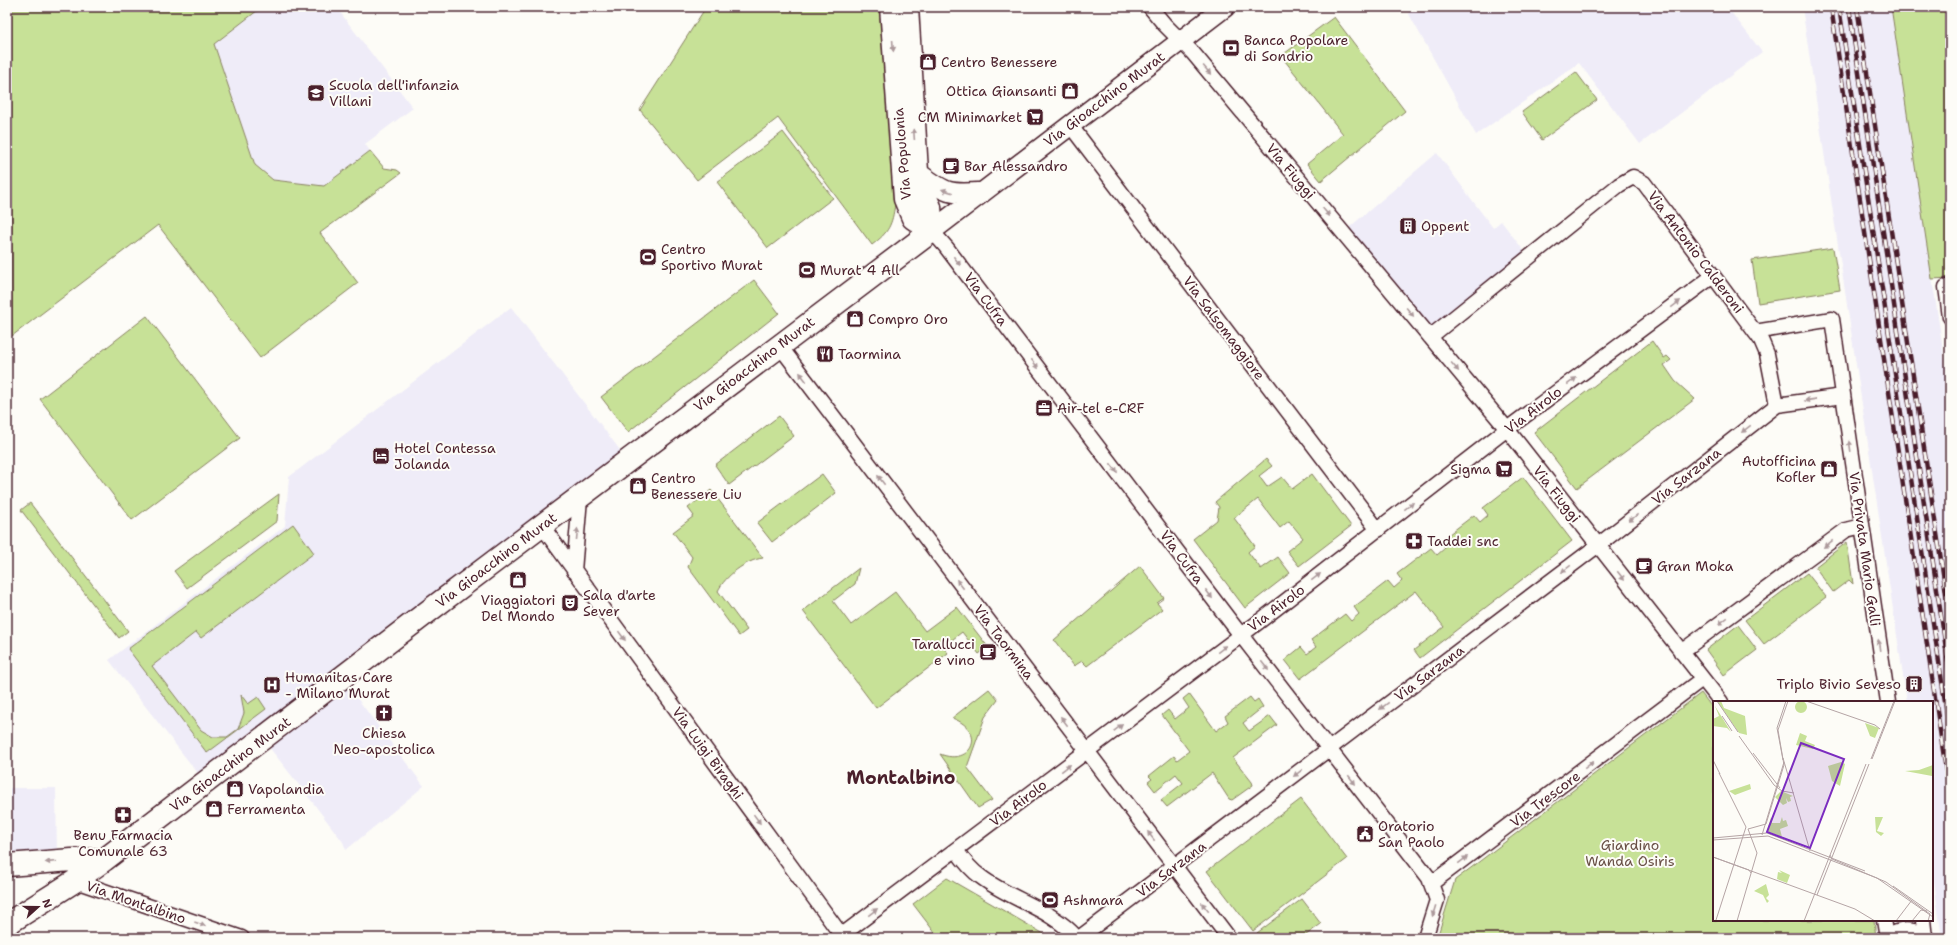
<svg xmlns="http://www.w3.org/2000/svg" width="1957" height="945" font-family="'Shantell Sans',sans-serif">
<style>
.built{fill:#efecf8}
.green{fill:#c7e197;stroke:#888061}
.lines{fill:none;stroke-linecap:round;stroke-linejoin:round}
.minor-casing{stroke:#4a1f2b;stroke-width:17}
.secondary-casing{stroke:#4a1f2b;stroke-width:22}
.primary-casing{stroke:#4a1f2b;stroke-width:25}
.minor{stroke:#fdfcf7;stroke-width:14}
.secondary{stroke:#fdfcf7;stroke-width:19}
.primary{stroke:#fdfcf7;stroke-width:22}
.rail-casing{stroke:#4a1f2b;stroke-width:4.5}
.rail{stroke:#fdfcf7;stroke-width:3;stroke-dasharray:9;stroke-linecap:butt}
.oneway{fill:#ac999b}
.labels{text-anchor:middle;stroke-width:4;stroke-linejoin:round;paint-order:stroke}
.poi-label{font-size:14px;fill:#4a1f2b;stroke:#fdfcf7;text-anchor:start}
.street-label{font-size:14px;fill:#4a1f2b;stroke:#fdfcf7}
.park-label{font-size:14px;fill:#695046;stroke:#fdfcf7}
.district-label{font-size:18px;font-weight:bold;fill:#4a1f2b;stroke:#fdfcf7}
.inset-road{fill:none;stroke:#b5a4a5;stroke-width:1}
.view{fill:#7b2cbf;fill-opacity:0.15;stroke:#7b2cbf;stroke-width:2}
.inset-edge{fill:none;stroke:#4a1f2b;stroke-width:2}
</style>
<rect width="100%" height="100%" fill="#fdfcf7"/>
<filter id="ink" filterUnits="userSpaceOnUse"><feTurbulence type="fractalNoise" baseFrequency=".025" numOctaves="2"/><feDisplacementMap in="SourceGraphic" scale="8" xChannelSelector="R" yChannelSelector="G"/><feConvolveMatrix kernelMatrix="1 2 1 2 8 2 1 2 1" color-interpolation-filters="sRGB"/></filter>
<g filter="url(#ink)">
<path class="built" d="M262,7H336L413,108L365,144L370,151L324,186L273,180L255,165L214,44Z
M1405,7H1727L1762,52L1640,144L1579,63L1476,135Z
M1802,7H1891L1950,396V938H1942L1932,869V702H1907Z
M1437,153L1493,228L1501,221L1528,256L1430,333L1345,231Z
M511,307L626,458L204,781L109,660L285,526L289,477Z
M344,681L424,786L346,850L343,842L307,795L265,742Z
M7,788H56L57,860L7,862Z"/>
<path class="green" d="M11,7H262L214,44L255,165L273,180L324,186L370,151L384,168L397,170L401,173L320,233L358,283L260,358L158,225L12,336Z
M706,7H879L895,204C892,225 889,232 872,245L778,118L697,180L640,110Z
M1891,7H1950V278L1932,279Z
M1334,17L1405,111L1321,181L1307,164L1343,134L1281,56Z
M1576,72L1597,100L1542,140L1522,112Z
M783,132L833,198L768,248L717,182Z
M1833,248L1840,290L1758,303L1752,260Z
M754,280L779,313L628,432L601,397Z
M147,316L240,438L132,520L40,399Z
M1652,341L1664,358L1667,356L1671,360L1664,365L1675,381L1695,399L1577,488L1534,432Z
M779,416L794,436L729,485L715,465Z
M1266,459L1272,466L1259,476L1267,487L1282,477L1292,489L1312,474L1351,526L1299,566L1287,551L1303,538L1289,521L1280,528L1258,499L1234,518L1255,546L1248,552L1261,569L1278,557L1290,573L1245,608L1193,539L1217,520L1219,507L1215,502Z
M822,474L836,493L772,542L757,523Z
M1523,477L1572,541L1420,658L1414,650L1444,627L1416,591L1300,679L1285,660L1301,647L1307,654L1316,647L1311,640L1345,614L1351,621L1359,614L1354,607L1388,581L1394,588L1402,581L1397,574L1431,548L1437,555L1445,548L1440,541L1474,515L1480,522L1488,515L1483,508Z
M711,490L763,558C746,560 725,576 718,591L747,630L739,636L688,567L692,557L673,532L694,516L688,508Z
M279,494L277,521L187,588L174,571Z
M30,503L128,631L119,638L21,510Z
M293,524L314,553L201,638L196,632L152,666L201,730L213,737H227L238,729L244,713L241,695L248,704L258,697L266,709L207,753L128,649Z
M1847,542L1853,584L1849,580L1833,592L1815,567Z
M1140,566L1164,598L1157,603L1162,609L1087,666L1082,661L1074,666L1054,640Z
M859,568L855,584L833,601L851,625L895,592L925,631L957,607L988,647L979,654L962,632L943,647L948,653L876,708L803,611Z
M1807,573L1826,597L1764,644L1745,620Z
M1738,625L1757,650L1724,675L1706,650Z
M989,689L998,700L985,717L967,767L992,800L978,808L940,754C972,767 988,731 952,718Z
M1701,693L1714,710V920H1874L1876,938H1437L1455,880Z
M1189,694L1216,731L1228,722L1225,716L1250,697L1254,702L1258,699L1263,707L1243,723L1249,731L1270,716L1277,725L1233,758L1252,782L1253,785L1232,800L1229,799L1212,773L1167,807L1161,800L1183,783L1176,774L1155,791L1148,782L1152,779L1149,776L1174,756L1177,760L1189,751L1162,715L1168,710L1175,719L1189,708L1183,699Z
M1301,799L1347,859L1253,931L1207,871Z
M947,878L1051,938H939L913,904Z
M1302,899L1321,924L1302,938H1261L1257,933Z"/>
<g class="lines">
<defs>
<path id="minor" d="M1150,7L1165,25L1193,53L1507,429L1721,702
M1070,125L1378,530
M932,231L946,247L1230,621L1429,878L1437,900L1425,938
M1946,287L1950,317
M1755,332L1832,319L1888,702
M1430,337L1619,185L1633,177L1644,183L1761,340L1767,354L1777,405
M779,345L1229,938
M542,526L842,936
M574,571L580,498
M1681,652L1846,530L1862,526
M956,850C963,860 971,870 981,877C1011,900 1052,909 1077,938
M75,881L242,938
M1432,883L1702,679
M1884,920L1887,938
M1923,920L1925,938
M1887,937C1901,928 1910,929 1925,934
M838,938L1256,624L1507,429L1713,276
M1079,938L1597,546L1777,405L1843,396"/>
<path id="secondary" d="M917,172C946,193 947,195 983,192
M932,231L1225,7"/>
<path id="primary" d="M891,7L905,199L913,218L932,231
M907,7L917,172L919,183L930,207L932,231
M7,865L72,860H104
M7,924L75,881L104,860L434,607L932,231"/>
</defs>
<use href="#minor" class="minor-casing"/>
<use href="#secondary" class="secondary-casing"/>
<use href="#primary" class="primary-casing"/>
<use href="#minor" class="minor"/>
<use href="#secondary" class="secondary"/>
<use href="#primary" class="primary"/>
<defs>
<path id="rail" d="M1831,7L1950,797
M1839,7L1950,734
M1849,7L1950,675
M1857,7L1950,619"/>
</defs>
<use href="#rail" class="rail-casing"/>
<use href="#rail" class="rail"/>
</g>
<defs><path id="oneway-solid" d="M-6-.8H1V-3.2L6.5 0L1 3.2V.8H-6Z"/></defs>
<g class="oneway">
<use href="#oneway-solid" transform="translate(893 46) rotate(86)"/>
<use href="#oneway-solid" transform="translate(1207 70) rotate(50)"/>
<use href="#oneway-solid" transform="translate(914 134) rotate(-94)"/>
<use href="#oneway-solid" transform="translate(947 191) rotate(-163)"/>
<use href="#oneway-solid" transform="translate(1326 212) rotate(50)"/>
<use href="#oneway-solid" transform="translate(957 261) rotate(53)"/>
<use href="#oneway-solid" transform="translate(1676 304) rotate(-37)"/>
<use href="#oneway-solid" transform="translate(1410 312) rotate(50)"/>
<use href="#oneway-solid" transform="translate(1035 364) rotate(53)"/>
<use href="#oneway-solid" transform="translate(1455 367) rotate(50)"/>
<use href="#oneway-solid" transform="translate(803 377) rotate(-127)"/>
<use href="#oneway-solid" transform="translate(1572 381) rotate(-37)"/>
<use href="#oneway-solid" transform="translate(1810 400) rotate(172)"/>
<use href="#oneway-solid" transform="translate(1746 429) rotate(142)"/>
<use href="#oneway-solid" transform="translate(1850 446) rotate(-98)"/>
<use href="#oneway-solid" transform="translate(1114 468) rotate(53)"/>
<use href="#oneway-solid" transform="translate(881 480) rotate(-127)"/>
<use href="#oneway-solid" transform="translate(1409 506) rotate(-38)"/>
<use href="#oneway-solid" transform="translate(1633 518) rotate(142)"/>
<use href="#oneway-solid" transform="translate(577 534) rotate(-85)"/>
<use href="#oneway-solid" transform="translate(1828 544) rotate(143)"/>
<use href="#oneway-solid" transform="translate(1566 569) rotate(143)"/>
<use href="#oneway-solid" transform="translate(1621 576) rotate(52)"/>
<use href="#oneway-solid" transform="translate(1316 577) rotate(-38)"/>
<use href="#oneway-solid" transform="translate(960 584) rotate(-127)"/>
<use href="#oneway-solid" transform="translate(1209 594) rotate(53)"/>
<use href="#oneway-solid" transform="translate(1723 621) rotate(143)"/>
<use href="#oneway-solid" transform="translate(622 636) rotate(54)"/>
<use href="#oneway-solid" transform="translate(1879 645) rotate(-98)"/>
<use href="#oneway-solid" transform="translate(1222 649) rotate(-37)"/>
<use href="#oneway-solid" transform="translate(1265 666) rotate(52)"/>
<use href="#oneway-solid" transform="translate(1384 706) rotate(143)"/>
<use href="#oneway-solid" transform="translate(1064 721) rotate(-127)"/>
<use href="#oneway-solid" transform="translate(1118 728) rotate(-37)"/>
<use href="#oneway-solid" transform="translate(1589 765) rotate(-37)"/>
<use href="#oneway-solid" transform="translate(1066 768) rotate(-37)"/>
<use href="#oneway-solid" transform="translate(1298 773) rotate(143)"/>
<use href="#oneway-solid" transform="translate(1352 780) rotate(52)"/>
<use href="#oneway-solid" transform="translate(757 819) rotate(54)"/>
<use href="#oneway-solid" transform="translate(1151 836) rotate(-127)"/>
<use href="#oneway-solid" transform="translate(1463 860) rotate(-37)"/>
<use href="#oneway-solid" transform="translate(51 862) rotate(175)"/>
<use href="#oneway-solid" transform="translate(1205 907) rotate(-128)"/>
<use href="#oneway-solid" transform="translate(1434 911) rotate(107)"/>
<use href="#oneway-solid" transform="translate(873 912) rotate(-37)"/>
<use href="#oneway-solid" transform="translate(200 924) rotate(19)"/>
</g>
</g>
<defs>
<symbol id="bank-square" viewBox="-11 -11 22 22"><rect x="-9" y="-9" width="18" height="18" rx="4" fill="#4a1f2b" stroke="#fdfcf7"/><path d="M-6-4H6V4H-6ZM0-2.3a2.3 2.3 0 1 0 0 4.6a2.3 2.3 0 1 0 0-4.6Z" fill="#fff"/></symbol>
<symbol id="shop-square" viewBox="-11 -11 22 22"><rect x="-9" y="-9" width="18" height="18" rx="4" fill="#4a1f2b" stroke="#fdfcf7"/><path d="M-5-2.5h2.3a2.7 3.5 0 0 1 5.4 0H5L5.5 6h-11ZM-1.5-2.5h3a1.5 2.3 0 0 0-3 0Z" fill="#fff"/></symbol>
<symbol id="school-square" viewBox="-11 -11 22 22"><rect x="-9" y="-9" width="18" height="18" rx="4" fill="#4a1f2b" stroke="#fdfcf7"/><path d="M0-5L7-2L0 1L-7-2ZM-4 1L0 2.5L4 1V4Q0 6-4 4Z" fill="#fff"/></symbol>
<symbol id="supermarket-square" viewBox="-11 -11 22 22"><rect x="-9" y="-9" width="18" height="18" rx="4" fill="#4a1f2b" stroke="#fdfcf7"/><path d="M-6-5.5h2.5l.6 2H6L4.5 2H-2.5L-4.4-4H-6ZM-1.5 3.2a1.3 1.3 0 1 0 .1 0ZM3 3.2a1.3 1.3 0 1 0 .1 0Z" fill="#fff"/></symbol>
<symbol id="cafe-square" viewBox="-11 -11 22 22"><rect x="-9" y="-9" width="18" height="18" rx="4" fill="#4a1f2b" stroke="#fdfcf7"/><path d="M-5.5-4.5H6V0H3Q3 3.5 0 3.5H-2.5Q-5.5 3.5-5.5 0ZM3-3.2v2h1.7v-2ZM-6 4.5H4V6H-6Z" fill="#fff"/></symbol>
<symbol id="building-square" viewBox="-11 -11 22 22"><rect x="-9" y="-9" width="18" height="18" rx="4" fill="#4a1f2b" stroke="#fdfcf7"/><path d="M-4-6H4V6H1V3H-1V6H-4ZM-2.5-4.3h1.7v1.8h-1.7ZM.8-4.3h1.7v1.8H.8ZM-2.5-1h1.7V.8h-1.7ZM.8-1h1.7V.8H.8Z" fill="#fff"/></symbol>
<symbol id="stadium-square" viewBox="-11 -11 22 22"><rect x="-9" y="-9" width="18" height="18" rx="4" fill="#4a1f2b" stroke="#fdfcf7"/><path d="M0-5a6.5 5 0 1 0 0 10a6.5 5 0 1 0 0-10ZM-3.5-1.8h7v3.6h-7Z" fill="#fff"/></symbol>
<symbol id="restaurant-square" viewBox="-11 -11 22 22"><rect x="-9" y="-9" width="18" height="18" rx="4" fill="#4a1f2b" stroke="#fdfcf7"/><path d="M-5-6h1v4h1v-4h1v4h1v-4h1v5L-1.5 .5V6h-2V.5L-5-1ZM5-6V6H3V1.5H1.5Q1.5-4 5-6Z" fill="#fff"/></symbol>
<symbol id="office-square" viewBox="-11 -11 22 22"><rect x="-9" y="-9" width="18" height="18" rx="4" fill="#4a1f2b" stroke="#fdfcf7"/><path d="M-6-3h4V-5.5h4V-3h4V5H-6ZM-1-4.5V-3h2v-1.5ZM-6 0V1H6V0Z" fill="#fff"/></symbol>
<symbol id="hotel-square" viewBox="-11 -11 22 22"><rect x="-9" y="-9" width="18" height="18" rx="4" fill="#4a1f2b" stroke="#fdfcf7"/><path d="M-6-4.5h1.5V1H6V5H4.5V3h-9V5H-6ZM-4 0a1.8 1.8 0 1 1 3.6 0ZM.5 0V-2.5h3Q6-2.5 6 0Z" fill="#fff"/></symbol>
<symbol id="pharmacy-square" viewBox="-11 -11 22 22"><rect x="-9" y="-9" width="18" height="18" rx="4" fill="#4a1f2b" stroke="#fdfcf7"/><path d="M-2-6h4v4h4v4h-4v4h-4v-4h-4v-4h4Z" fill="#fff"/></symbol>
<symbol id="theatre-square" viewBox="-11 -11 22 22"><rect x="-9" y="-9" width="18" height="18" rx="4" fill="#4a1f2b" stroke="#fdfcf7"/><path d="M-5-5.5Q0-4 5-5.5V0Q5 5 0 6Q-5 5-5 0ZM-3.3-2.5H-1v1.5H-3.3ZM1-2.5H3.3v1.5H1ZM-2.8 1Q0 5.5 2.8 1Z" fill="#fff"/></symbol>
<symbol id="hospital-square" viewBox="-11 -11 22 22"><rect x="-9" y="-9" width="18" height="18" rx="4" fill="#4a1f2b" stroke="#fdfcf7"/><path d="M-5-5h3v3.5h4V-5h3V5h-3V1.5h-4V5h-3Z" fill="#fff"/></symbol>
<symbol id="church-square" viewBox="-11 -11 22 22"><rect x="-9" y="-9" width="18" height="18" rx="4" fill="#4a1f2b" stroke="#fdfcf7"/><path d="M-1.2-6h2.4v3.5h3.3v2.4h-3.3V6h-2.4V-.1h-3.3v-2.4h3.3Z" fill="#fff"/></symbol>
<symbol id="civic-square" viewBox="-11 -11 22 22"><rect x="-9" y="-9" width="18" height="18" rx="4" fill="#4a1f2b" stroke="#fdfcf7"/><path d="M-.6-6.5H3V-4.5H.6V-3L4-1V1h2V6H-6V1h2V-1L-.6-3ZM-1.2 2.5V6h2.4V2.5Z" fill="#fff"/></symbol>
</defs>
<g fill-rule="evenodd">
<use href="#bank-square" x="1221" y="38" width="20" height="20"/>
<use href="#shop-square" x="918" y="52" width="20" height="20"/>
<use href="#shop-square" x="1060" y="81" width="20" height="20"/>
<use href="#school-square" x="306" y="83" width="20" height="20"/>
<use href="#supermarket-square" x="1025" y="107" width="20" height="20"/>
<use href="#cafe-square" x="941" y="156" width="20" height="20"/>
<use href="#building-square" x="1398" y="216" width="20" height="20"/>
<use href="#stadium-square" x="638" y="247" width="20" height="20"/>
<use href="#stadium-square" x="797" y="260" width="20" height="20"/>
<use href="#shop-square" x="845" y="309" width="20" height="20"/>
<use href="#restaurant-square" x="815" y="344" width="20" height="20"/>
<use href="#office-square" x="1034" y="398" width="20" height="20"/>
<use href="#hotel-square" x="371" y="446" width="20" height="20"/>
<use href="#supermarket-square" x="1494" y="459" width="20" height="20"/>
<use href="#shop-square" x="1819" y="459" width="20" height="20"/>
<use href="#shop-square" x="628" y="476" width="20" height="20"/>
<use href="#pharmacy-square" x="1404" y="531" width="20" height="20"/>
<use href="#cafe-square" x="1634" y="556" width="20" height="20"/>
<use href="#shop-square" x="508" y="570" width="20" height="20"/>
<use href="#theatre-square" x="560" y="593" width="20" height="20"/>
<use href="#cafe-square" x="978" y="642" width="20" height="20"/>
<use href="#building-square" x="1904" y="674" width="20" height="20"/>
<use href="#hospital-square" x="262" y="675" width="20" height="20"/>
<use href="#church-square" x="374" y="703" width="20" height="20"/>
<use href="#shop-square" x="225" y="779" width="20" height="20"/>
<use href="#shop-square" x="204" y="799" width="20" height="20"/>
<use href="#pharmacy-square" x="113" y="805" width="20" height="20"/>
<use href="#civic-square" x="1355" y="824" width="20" height="20"/>
<use href="#stadium-square" x="1040" y="890" width="20" height="20"/>
</g>
<g class="labels">
<g class="poi-label">
<text x="1244" y="45">Banca Popolare<tspan x="1244" dy="16">di Sondrio</tspan></text>
<text x="941" y="67">Centro Benessere</text>
<text x="329" y="90">Scuola dell'infanzia<tspan x="329" dy="16">Villani</tspan></text>
<text x="1057" y="96" text-anchor="end">Ottica Giansanti</text>
<text x="1022" y="122" text-anchor="end">CM Minimarket</text>
<text x="964" y="171">Bar Alessandro</text>
<text x="1421" y="231">Oppent</text>
<text x="661" y="254">Centro<tspan x="661" dy="16">Sportivo Murat</tspan></text>
<text x="820" y="275">Murat 4 All</text>
<text x="868" y="324">Compro Oro</text>
<text x="838" y="359">Taormina</text>
<text x="1057" y="413">Air-tel e-CRF</text>
<text x="394" y="453">Hotel Contessa<tspan x="394" dy="16">Jolanda</tspan></text>
<text x="1816" y="466" text-anchor="end">Autofficina<tspan x="1816" dy="16">Kofler</tspan></text>
<text x="1491" y="474" text-anchor="end">Sigma</text>
<text x="651" y="483">Centro<tspan x="651" dy="16">Benessere Liu</tspan></text>
<text x="1427" y="546">Taddei snc</text>
<text x="1657" y="571">Gran Moka</text>
<text x="583" y="600">Sala d'arte<tspan x="583" dy="16">Sever</tspan></text>
<text x="518" y="605" text-anchor="middle">Viaggiatori<tspan x="518" dy="16">Del Mondo</tspan></text>
<text x="975" y="649" text-anchor="end">Tarallucci<tspan x="975" dy="16">e vino</tspan></text>
<text x="285" y="682">Humanitas Care<tspan x="285" dy="16">- Milano Murat</tspan></text>
<text x="1901" y="689" text-anchor="end">Triplo Bivio Seveso</text>
<text x="384" y="738" text-anchor="middle">Chiesa<tspan x="384" dy="16">Neo-apostolica</tspan></text>
<text x="248" y="794">Vapolandia</text>
<text x="227" y="814">Ferramenta</text>
<text x="1378" y="831">Oratorio<tspan x="1378" dy="16">San Paolo</tspan></text>
<text x="123" y="840" text-anchor="middle">Benu Farmacia<tspan x="123" dy="16">Comunale 63</tspan></text>
<text x="1063" y="905">Ashmara</text>
</g>
<g class="street-label">
<text transform="translate(1104 99) rotate(-37)" y="5">Via Gioacchino Murat</text>
<text transform="translate(902 154) rotate(-95)" y="5">Via Populonia</text>
<text transform="translate(1291 171) rotate(50)" y="5">Via Fiuggi</text>
<text transform="translate(1696 252) rotate(53)" y="5">Via Antonio Calderoni</text>
<text transform="translate(986 299) rotate(53)" y="5">Via Cufra</text>
<text transform="translate(1224 328) rotate(53)" y="5">Via Salsomaggiore</text>
<text transform="translate(754 364) rotate(-37)" y="5">Via Gioacchino Murat</text>
<text transform="translate(1533 410) rotate(-37)" y="5">Via Airolo</text>
<text transform="translate(1686 476) rotate(-38)" y="5">Via Sarzana</text>
<text transform="translate(1557 494) rotate(52)" y="5">Via Fiuggi</text>
<text transform="translate(1865 549) rotate(82)" y="5">Via Privata Mario Galli</text>
<text transform="translate(1182 557) rotate(53)" y="5">Via Cufra</text>
<text transform="translate(496 560) rotate(-37)" y="5">Via Gioacchino Murat</text>
<text transform="translate(1276 608) rotate(-37)" y="5">Via Airolo</text>
<text transform="translate(1004 642) rotate(53)" y="5">Via Taormina</text>
<text transform="translate(1429 673) rotate(-37)" y="5">Via Sarzana</text>
<text transform="translate(708 753) rotate(54)" y="5">Via Luigi Biraghi</text>
<text transform="translate(230 764) rotate(-37)" y="5">Via Gioacchino Murat</text>
<text transform="translate(1545 799) rotate(-37)" y="5">Via Trescore</text>
<text transform="translate(1018 803) rotate(-37)" y="5">Via Airolo</text>
<text transform="translate(1171 869) rotate(-37)" y="5">Via Sarzana</text>
<text transform="translate(136 902) rotate(19)" y="5">Via Montalbino</text>
</g>
<g class="park-label">
<text x="1630" y="850">Giardino<tspan x="1630" dy="16">Wanda Osiris</tspan></text>
</g>
<g class="district-label">
<text x="901" y="784">Montalbino</text>
</g>
</g>
<g transform="translate(1713 701)">
<rect width="220" height="220" fill="#fdfcf7"/>
<path d="M0,0L2,5L18,31L14,27L0,25V18L6,15ZM4,0H8L11,7L32,15L34,34L26,32ZM82 6a6 6 0 1 1 12 0a6 6 0 1 1-12 0ZM152,22L166,27L162,37L157,35ZM87,32L94,35L92,40L102,44L100,48L83,44ZM128,61L132,63L127,85L119,80L115,65ZM220,64L219,75L192,70L206,69ZM37,83L38,88L22,94L16,90ZM68,90L80,95L77,96L78,100L75,101L73,97L74,102L70,104L62,96ZM58,116L59,122H67L69,116L70,120L73,119L75,125L67,128L69,136L54,130ZM162,116H170L164,130L171,132L168,135L163,131ZM66,169L77,174L74,182L64,178L65,171L69,172ZM53,183L56,194L53,197L56,200L54,202L50,194L41,190Z" fill="#c7e197"/>
<path class="inset-road" d="M4,0L25,31M93,0L162,24L167,28M9,15L19,30M26,35L61,84L69,90L81,92M40,52L67,87M70,57L97,150M158,58L181,0M159,58L182,0M0,59L7,73M70,59L64,27L73,0M49,134L71,61M0,137L54,132L152,170M0,139L55,135L164,177L220,216M117,154L119,158L173,181L217,213L215,220M0,156L142,208L162,220M0,156L36,169L38,172M180,185L220,213M104,194L156,63M3,219L33,126L6,72M24,220L44,152L35,128L53,123L71,64L65,29L75,0M91,220L153,63M183,220L199,199M199,220L208,209L214,210"/>
<path class="view" d="M88,42L131,58L97,147L54,131Z"/>
<rect width="220" height="220" class="inset-edge"/>
</g>
<rect width="1957" height="945" fill="none" stroke="#fdfcf7" stroke-width="24"/>
<rect x="12" y="12" width="1933" height="921" fill="none" stroke="#4a1f2b" stroke-width="1.5" filter="url(#ink)"/>
<g transform="translate(38 907) rotate(69)" stroke="#fdfcf7" stroke-width="3" paint-order="stroke">
<path d="M0-3L7 15L0 10L-7 15Z" fill="#4a1f2b"/>
<text y="-6" font-size="11" font-weight="bold" text-anchor="middle" fill="#4a1f2b">N</text>
</g>
</svg>
